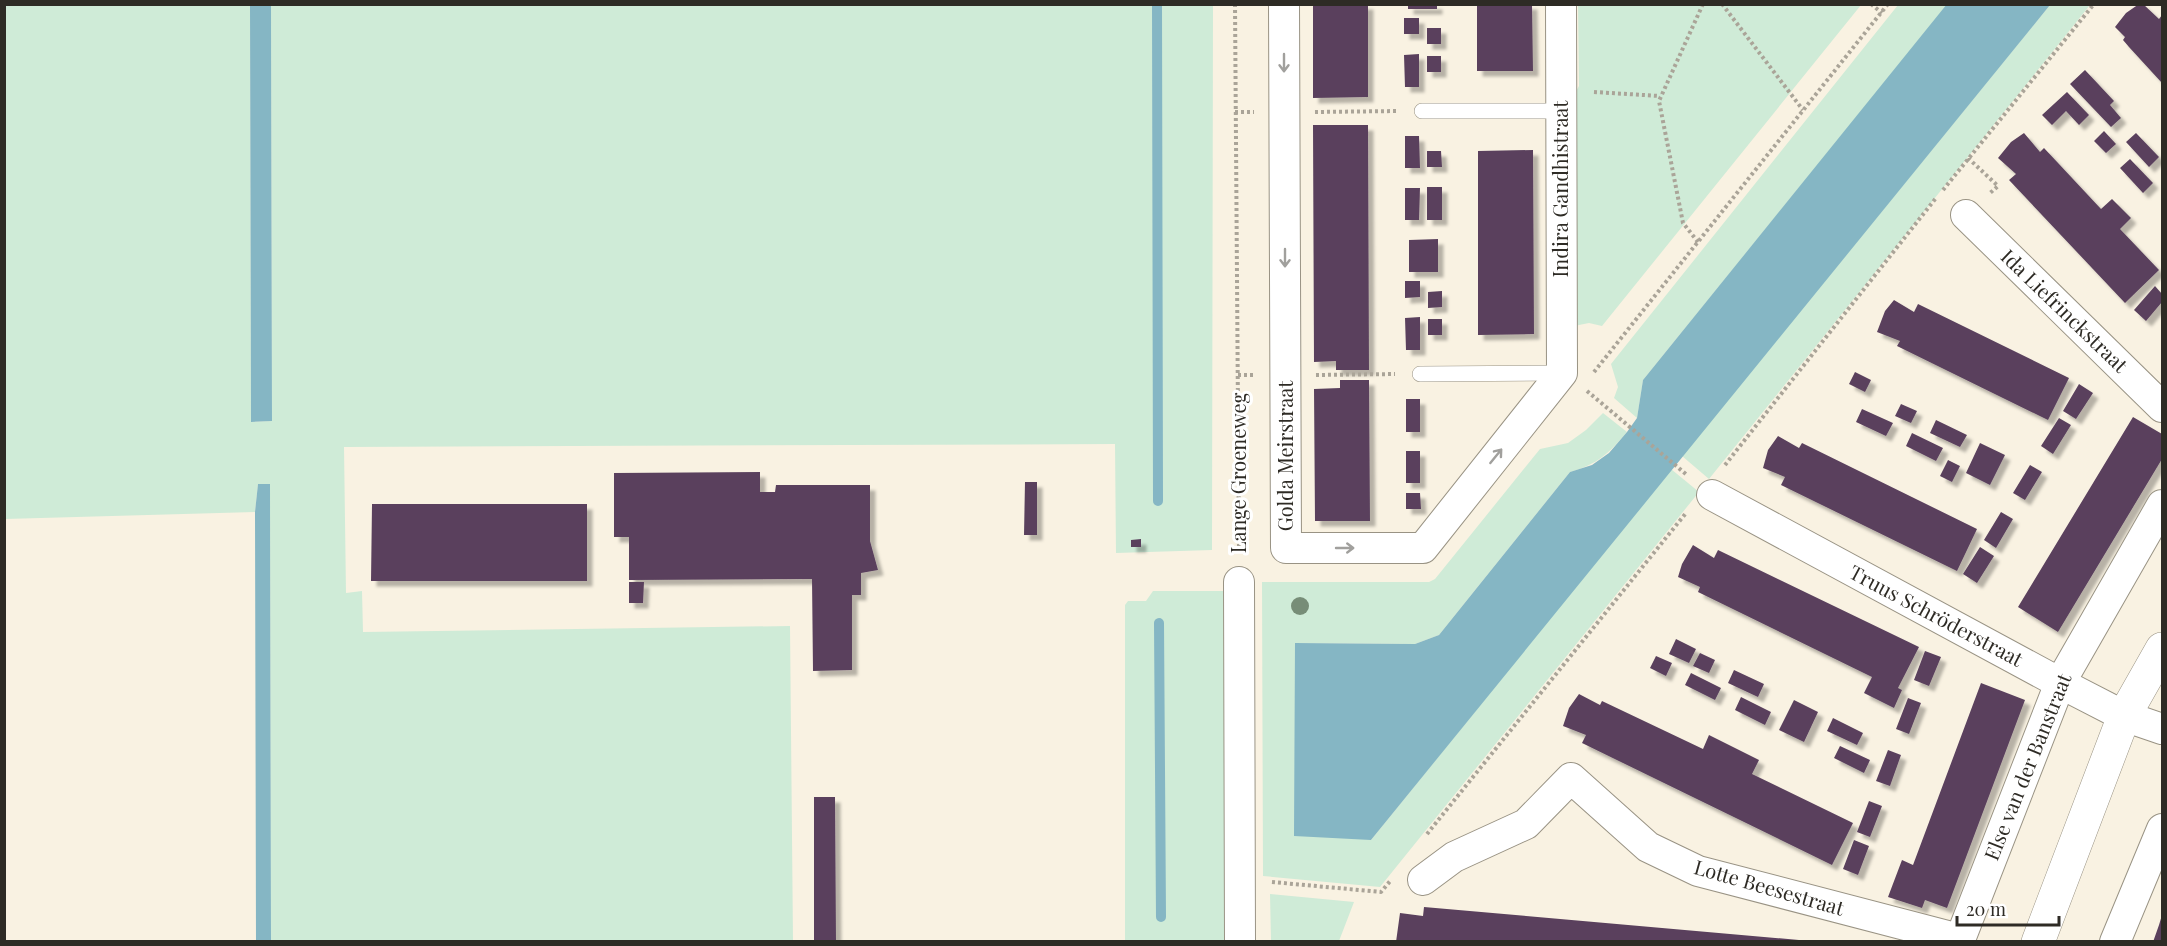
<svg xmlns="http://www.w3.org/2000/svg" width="2167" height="946" font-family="'Playfair Display',serif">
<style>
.green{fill:#cfebd7}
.water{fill:#85b6c4}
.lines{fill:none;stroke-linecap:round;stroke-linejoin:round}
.stream{stroke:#85b6c4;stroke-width:10}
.building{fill:#5a415d;filter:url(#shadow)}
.service-casing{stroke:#999384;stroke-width:16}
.minor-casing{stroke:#999384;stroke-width:32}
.tertiary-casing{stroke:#999384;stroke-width:34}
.path{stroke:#aaa498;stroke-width:4;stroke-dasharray:3 3;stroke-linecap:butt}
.service{stroke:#fff;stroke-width:15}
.minor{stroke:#fff;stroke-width:30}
.tertiary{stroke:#fff;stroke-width:33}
.tree{fill:#778d77}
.oneway{stroke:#a1a09d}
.labels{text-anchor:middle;stroke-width:6;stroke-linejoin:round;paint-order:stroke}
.street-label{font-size:20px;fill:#2e2b25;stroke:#fff}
</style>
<defs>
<filter id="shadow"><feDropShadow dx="5.5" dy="5.5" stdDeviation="1.5" flood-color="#0004"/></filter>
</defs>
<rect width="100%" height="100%" fill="#f9f2e2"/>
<path class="green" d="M4,5H250L251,422L272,421L271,5H1213L1212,550L1116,553L1115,444L344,447L346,593L362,591L363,632L790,626L793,941H271L270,484H258L255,512L5,519Z
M1578,5H1861L1602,326L1589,323L1574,326V95L1579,86Z
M1898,5H1947L1643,380L1637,418L1614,398L1618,387L1611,364Z
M2050,5H2090L1709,479L1682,456Z
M1603,413L1627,432C1608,454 1598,464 1570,472L1439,635L1415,644L1295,643L1371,840L1671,469L1699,492L1380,887L1263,876L1262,582H1429L1435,579L1540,449L1568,443L1586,430Z
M1153,591H1229L1231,941L1125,942V605L1128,601H1146Z
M1270,894L1354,902L1339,941H1271Z"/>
<path class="water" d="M1947,4L2050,5L1371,840L1294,836L1295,643L1415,644L1439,635L1570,472L1592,465L1609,453L1627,432L1637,418L1643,380Z
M250,5H271L272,421L251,422Z
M258,484H270L271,942L256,941L255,512Z"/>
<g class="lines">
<path class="stream" d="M1157,4L1158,501
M1159,623L1161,917"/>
</g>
<path class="building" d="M1313,4H1368V97L1313,98Z
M1408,4H1437V9H1408Z
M1477,4H1532L1533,71H1477Z
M2139,4H2143L2159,19L2162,15V83L2129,47L2123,40L2125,37L2115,27L2126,13Z
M1404,18H1419V34H1404Z
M1427,28H1441V44H1427Z
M1419,54V87H1405L1404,55Z
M1427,56H1441V72H1427Z
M2085,70L2114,101L2110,105L2121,118L2111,127L2070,84Z
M2067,92L2089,115L2079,125L2066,111L2052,125L2042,115Z
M1313,125H1368L1369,370H1336V361L1314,362Z
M2104,131L2116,144L2106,153L2094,141Z
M2024,133L2040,152L2044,148L2101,209L2112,199L2131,218L2120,229L2159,270L2125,303L2009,180L2016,174L1998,158L2011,142Z
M2136,133L2159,157L2149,167L2126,142Z
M1405,136H1419L1420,168H1405Z
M1533,150L1534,334L1478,335V151Z
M1427,151H1441L1442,167H1427Z
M2130,159L2153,183L2143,193L2120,168Z
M1427,187H1442V220H1427Z
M1405,188H1420L1419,220H1405Z
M1438,239V272H1409V240Z
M1405,281H1420V297L1405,298Z
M2155,286L2162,294V302L2146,321L2134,310Z
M1442,291V307L1428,308V292Z
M1894,300L1914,312L1918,304L2069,378L2048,420L1897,346L1900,341L1877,332L1885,311Z
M1420,317V350H1406L1405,318Z
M1428,319H1442V335H1428Z
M1855,372L1871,380L1865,392L1849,384Z
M1340,380H1369L1370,521H1315L1314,389L1340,388Z
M2079,384L2093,393L2076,419L2063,411Z
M1406,399H1420V432H1406Z
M1901,404L1917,411L1911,423L1895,416Z
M1862,409L1893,423L1886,436L1856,422Z
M2133,417L2162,434V459L2058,632L2018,607Z
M2059,418L2071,425L2053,454L2041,446Z
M1936,420L1967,435L1960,447L1930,433Z
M1912,433L1943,448L1936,461L1906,446Z
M1778,436L1799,448L1802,443L1977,529L1957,571L1781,485L1785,477L1763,468L1768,450Z
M1980,443L2005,455L1990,485L1966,473Z
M1406,451H1420V483H1406Z
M1948,460L1960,466L1952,482L1940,476Z
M2030,465L2042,472L2025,500L2013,493Z
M760,472V492H775L776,485H870V541L878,570L861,573V595H852V670L813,671L812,579L629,580V537H614V473Z
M1025,482H1037V535H1024Z
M1406,493H1420L1421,509H1406Z
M372,504H587V581H371Z
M2001,512L2013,519L1996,548L1984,540Z
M1141,539V547H1131V540Z
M1693,545L1714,558L1718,550L1919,647L1898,688L1902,690L1894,708L1864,693L1872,677L1698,592L1700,587L1678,577L1682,564Z
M1980,547L1994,556L1977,583L1963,574Z
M629,582H644L643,603H629Z
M1676,639L1696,649L1689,663L1669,654Z
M1925,651L1941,657L1929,686L1914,680Z
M1700,653L1715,660L1709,673L1693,666Z
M1656,656L1672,663L1666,676L1650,668Z
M1734,670L1764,684L1758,697L1728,683Z
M1691,673L1721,688L1715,700L1685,685Z
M1981,683L2025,700L1947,908L1925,900L1922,908L1888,897L1902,860L1913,865Z
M1579,694L1600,705L1602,701L1703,749L1709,735L1759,760L1752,774L1853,823L1832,865L1582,743L1586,735L1563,726L1569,708Z
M1741,697L1771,712L1765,725L1735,710Z
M1908,698L1921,703L1909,734L1896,729Z
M1794,700L1818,712L1804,742L1779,730Z
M1833,718L1863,733L1857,745L1827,731Z
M1840,746L1870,760L1864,773L1834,758Z
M1888,750L1901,755L1890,786L1876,781Z
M814,797H835L836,942H814Z
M1869,801L1882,806L1870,837L1857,832Z
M1854,840L1869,846L1858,875L1843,869Z
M1424,907L1799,940V942H1396L1400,913L1423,916Z
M2162,915V942H2153L2159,925Z"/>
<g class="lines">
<defs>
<path id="service" d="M1422,111H1561
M1420,374L1562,373"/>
<path id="minor" d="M1284,4L1286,548H1423L1562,373L1561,4
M1966,215L2162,407
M1712,495L2060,683L2124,716L2162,729
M1239,582L1240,942
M1423,880L1454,857L1526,824L1571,778L1648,847L1698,871L1959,939
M1959,942L2060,683L2162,505
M2115,942L2162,829"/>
<path id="tertiary" d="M2038,942L2124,716L2162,649"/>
</defs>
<use href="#service" class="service-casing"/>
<use href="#minor" class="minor-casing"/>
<use href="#tertiary" class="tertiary-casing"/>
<path class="path" d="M1235,4L1239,550
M1722,4L1803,110
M1871,4L1882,13
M1594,92L1660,96
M1235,112H1254
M1315,112L1398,111
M1968,158L1998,186L1989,194
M1943,190L2094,4
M1698,242L1683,223L1659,101L1703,4
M1594,372L1888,4
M1238,375H1254
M1316,375L1395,374
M1587,391L1687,475
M1725,465L1936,198
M1427,834L1686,513
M1272,882L1381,892L1391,880"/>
<use href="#service" class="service"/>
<use href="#minor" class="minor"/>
<use href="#tertiary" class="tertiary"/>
</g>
<circle class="tree" cx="1300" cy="606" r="9"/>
<defs><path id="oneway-shaft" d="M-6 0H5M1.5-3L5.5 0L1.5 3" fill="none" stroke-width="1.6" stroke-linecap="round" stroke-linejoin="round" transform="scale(1.5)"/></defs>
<g class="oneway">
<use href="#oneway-shaft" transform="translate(1284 63) rotate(90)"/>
<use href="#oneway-shaft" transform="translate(1285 258) rotate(90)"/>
<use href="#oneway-shaft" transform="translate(1496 456) rotate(-51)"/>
<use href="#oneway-shaft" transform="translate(1345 548)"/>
</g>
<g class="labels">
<g class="street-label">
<text transform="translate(1561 189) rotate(-90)" y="7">Indira Gandhistraat</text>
<text transform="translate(2064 311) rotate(44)" y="7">Ida Liefrinckstraat</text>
<text transform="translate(1286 456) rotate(-90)" y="7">Golda Meirstraat</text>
<text transform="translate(1239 473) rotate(-90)" y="7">Lange Groeneweg</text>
<text transform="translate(1936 616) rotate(28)" y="7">Truus Schröderstraat</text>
<text transform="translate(2028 767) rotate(-68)" y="7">Else van der Banstraat</text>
<text transform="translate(1769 888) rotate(16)" y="7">Lotte Beesestraat</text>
</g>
</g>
<rect width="2167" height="946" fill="none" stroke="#2e2b25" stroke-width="12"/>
<path d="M1957 916v9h102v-9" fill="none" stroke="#2e2b25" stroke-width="3"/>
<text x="1966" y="916" font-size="18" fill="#2e2b25" stroke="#ffffff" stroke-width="4.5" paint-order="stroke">20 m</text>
</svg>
